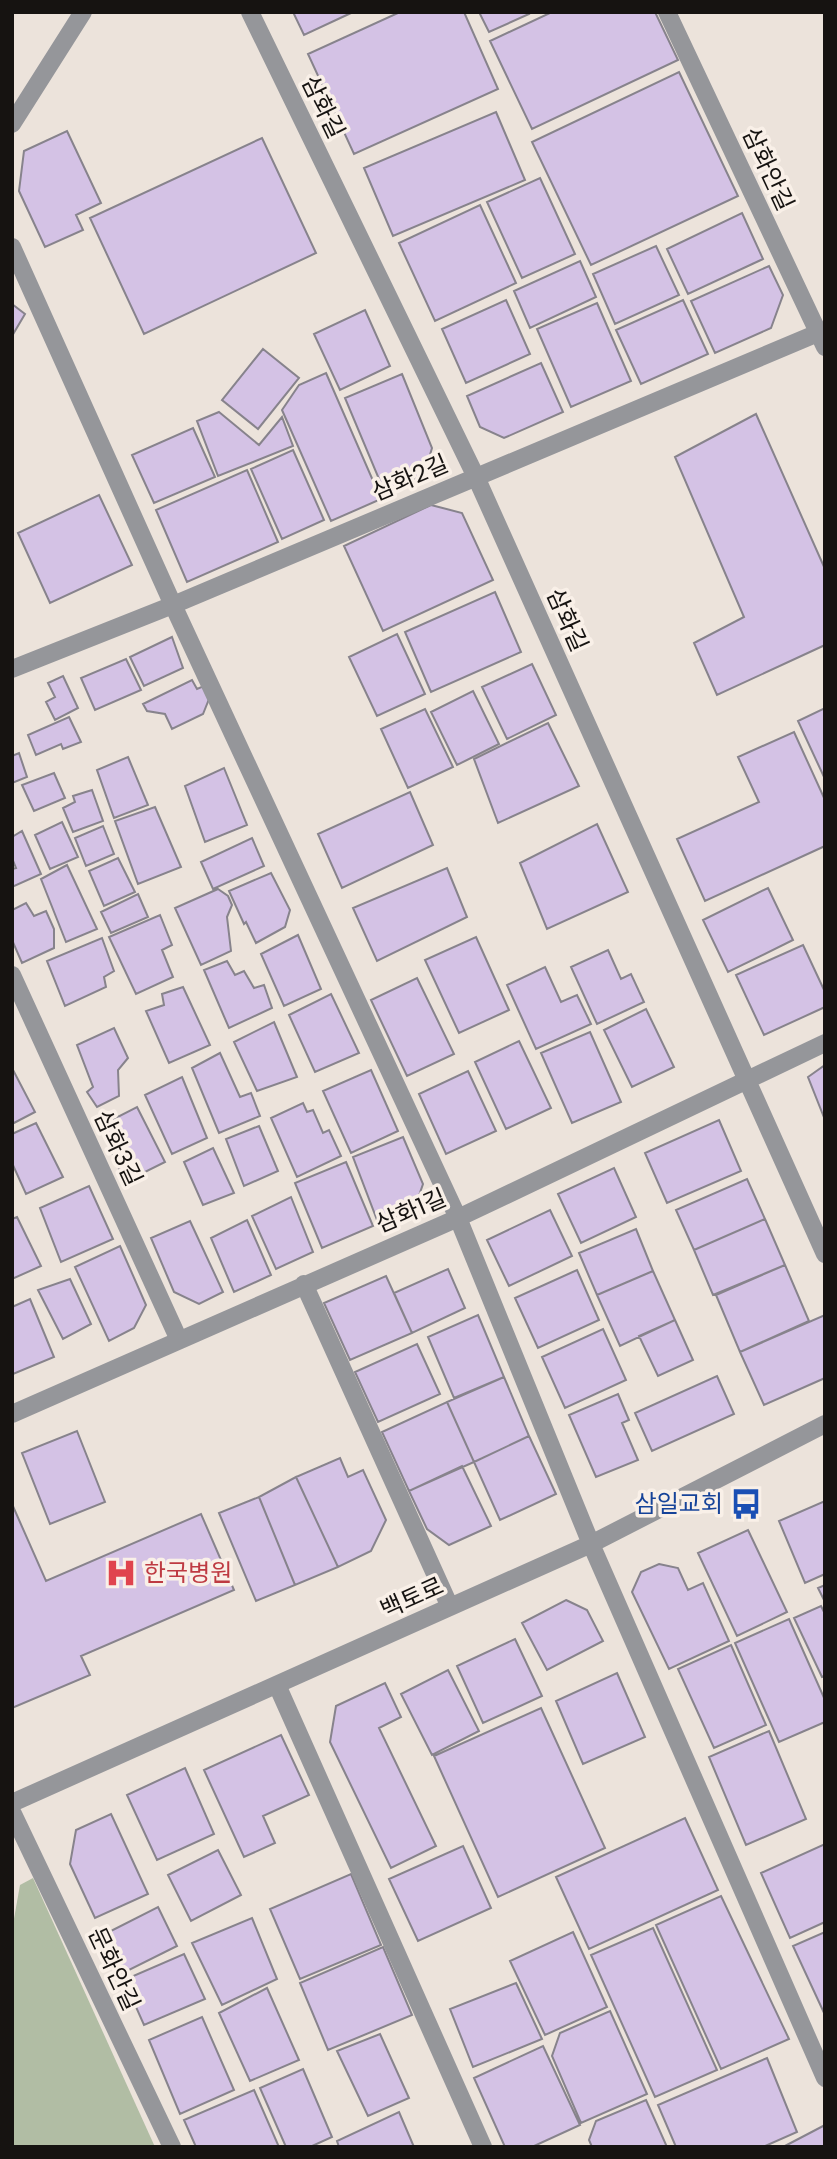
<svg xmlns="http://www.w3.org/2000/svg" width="837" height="2159" font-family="Poppins,'Noto Sans KR',sans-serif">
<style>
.green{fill:#b1bda4}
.building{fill:#d4c2e5;stroke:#87838c;stroke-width:2}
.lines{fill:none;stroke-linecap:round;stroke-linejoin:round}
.minor{stroke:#95969a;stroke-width:18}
.labels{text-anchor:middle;stroke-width:7;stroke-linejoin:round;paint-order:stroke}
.street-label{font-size:24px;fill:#161311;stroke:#f9f0e8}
.transit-label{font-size:24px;fill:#164399;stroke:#f9f0e8;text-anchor:end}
.health-label{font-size:24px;fill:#be3a42;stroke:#f9f0e8;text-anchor:start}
</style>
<rect width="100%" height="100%" fill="#ece3db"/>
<path class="green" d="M33,1878L155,2147H12V1930L20,1885Z"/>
<path class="building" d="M293,12H351V13L304,35Z
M400,12H464L498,89L354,154L308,54Z
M479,12H528L529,14L489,32Z
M552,12H655L678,60L532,129L490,41Z
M679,72L738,196L591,265L532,142Z
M496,112L525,180L393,236L364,168Z
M67,131L101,203L76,215L83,230L45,247L19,191L24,151Z
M262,138L316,253L144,334L90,218Z
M540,178L575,254L522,278L487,202Z
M480,205L516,283L435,321L399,243Z
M742,213L763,259L688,294L667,249Z
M656,246L679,295L615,324L593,274Z
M580,261L596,297L530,328L514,291Z
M769,266L783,295L771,328L715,353L691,301Z
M506,300L530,354L466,383L442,329Z
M683,300L708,354L641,384L616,330Z
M597,303L631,381L571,407L537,329Z
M12,304L25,314L12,336Z
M365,310L390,366L340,390L314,334Z
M263,349L299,378L258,429L222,400Z
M541,363L563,412L504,438L480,427L467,396Z
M326,373L381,499L331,521L282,410L299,385Z
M402,374L432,448L424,475L384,491L345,398Z
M219,412L259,445L282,417L293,446L218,476L197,421Z
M756,414L825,569V645L717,695L694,643L744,617L675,457Z
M193,428L215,477L154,503L132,455Z
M293,450L324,520L282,539L251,469Z
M247,470L278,542L187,582L156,510Z
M99,495L132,565L50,603L18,533Z
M431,505L462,513L493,580L383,631L344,546Z
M495,592L521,652L431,692L405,632Z
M397,634L425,694L377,716L349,657Z
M172,637L183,668L144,686L130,657Z
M126,659L141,690L95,710L81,678Z
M532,664L556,715L507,739L482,687Z
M63,676L78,708L55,720L46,702L55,697L48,683Z
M192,680L197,689L204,686L209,699L203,714L172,729L165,714L147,711L143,704Z
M473,691L499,744L457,765L431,712Z
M825,708V777H824L798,721Z
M425,709L453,767L408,788L381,729Z
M69,717L81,742L63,749L61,744L36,755L28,735Z
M548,723L579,786L498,823L474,759Z
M794,732L825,800V846L705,901L677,839L759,802L738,757Z
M19,753L27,777L12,783V756Z
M128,757L148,805L114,818L97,770Z
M224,768L247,825L205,842L185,786Z
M54,773L65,798L34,811L22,785Z
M92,790L103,821L73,832L63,808L75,802L73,796Z
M410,792L433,845L342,888L318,834Z
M155,807L181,867L138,884L115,821Z
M62,822L78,857L50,869L35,835Z
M597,824L628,892L547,929L520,863Z
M103,826L114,854L86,866L75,838Z
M22,831L41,874L12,887V869L16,868L12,858V837Z
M252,838L264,866L213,889L201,862Z
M118,858L135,892L104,906L89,871Z
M67,865L97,929L66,942L41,879Z
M447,868L467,917L377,961L353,908Z
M271,873L290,910L285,927L256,943L246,922L244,924L229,891Z
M768,888L793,940L728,972L703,920Z
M218,889L228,896L232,905L227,917L231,951L201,965L175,908Z
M138,894L148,917L111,933L101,912Z
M26,903L34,916L46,911L54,929V948L22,963L12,940V910Z
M160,915L172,945L162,950L173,977L136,994L109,937Z
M298,935L321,989L284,1006L261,954Z
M476,937L509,1010L459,1033L425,960Z
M102,938L114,971L104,977L106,987L65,1006L47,961Z
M803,945L825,992V1007L764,1035L736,975Z
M608,950L621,979L631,974L644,1002L597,1024L571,967Z
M227,961L235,975L244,971L254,988L264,985L272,1008L229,1028L204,970Z
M545,967L561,1002L577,995L591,1024L536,1049L507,985Z
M417,978L454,1054L407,1076L371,1000Z
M183,987L210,1045L169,1063L146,1011L164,1005L162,994Z
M331,994L359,1053L315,1072L289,1015Z
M646,1009L674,1067L632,1087L604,1030Z
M274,1022L297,1077L257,1091L234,1042Z
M114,1028L128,1058L118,1070L119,1096L97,1107L87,1092L93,1087L77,1045Z
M590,1032L621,1102L572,1123L541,1053Z
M519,1041L551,1108L506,1129L475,1062Z
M220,1053L240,1097L251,1093L260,1116L219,1133L192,1068Z
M825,1065V1120L808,1077Z
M12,1068L35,1112L12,1124Z
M371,1070L398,1131L351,1153L323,1091Z
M468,1071L496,1131L446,1154L419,1094Z
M182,1077L207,1138L172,1154L145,1095Z
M303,1103L307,1112L313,1110L323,1133L329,1130L341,1156L297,1177L271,1118Z
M137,1107L165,1162L125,1182L100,1126Z
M719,1120L741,1171L667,1203L645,1153Z
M36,1123L63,1177L26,1194L12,1163V1134Z
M259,1126L278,1171L244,1186L226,1139Z
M403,1137L423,1184L415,1207L379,1225L353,1157Z
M213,1148L234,1193L203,1205L184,1162Z
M346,1162L373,1226L322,1248L295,1183Z
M614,1168L636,1217L581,1243L558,1194Z
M747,1179L765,1219L694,1250L676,1210Z
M89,1186L113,1239L61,1262L40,1208Z
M291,1197L313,1252L276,1269L252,1216Z
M550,1210L572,1256L509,1286L487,1240Z
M17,1217L41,1266L12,1279V1219Z
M765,1219L785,1265L713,1295L694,1250Z
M247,1220L271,1275L234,1292L211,1238Z
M190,1221L223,1292L199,1304L174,1292L151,1238Z
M636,1229L653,1271L597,1295L579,1253Z
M120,1246L146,1305L134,1328L109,1341L75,1267Z
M785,1265L809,1321L740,1352L716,1295Z
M448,1269L465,1308L412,1333L394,1293Z
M577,1270L599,1320L538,1348L515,1298Z
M653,1271L675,1320L620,1346L597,1295Z
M386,1276L412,1333L350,1360L324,1303Z
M70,1279L91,1324L63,1339L38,1290Z
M30,1299L54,1357L13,1374L12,1307Z
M478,1315L504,1377L454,1398L428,1337Z
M825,1315V1378L764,1405L740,1352Z
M675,1320L693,1360L658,1376L639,1336Z
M603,1329L626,1380L565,1408L542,1357Z
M417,1344L440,1394L378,1422L355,1372Z
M717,1376L734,1414L652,1451L635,1413Z
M504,1377L529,1436L474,1462L447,1402Z
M618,1394L629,1420L622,1423L638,1460L596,1477L569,1415Z
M447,1402L474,1462L409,1491L382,1432Z
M77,1431L105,1502L50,1524L22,1453Z
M529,1436L556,1494L500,1520L474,1462Z
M340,1458L348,1477L363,1470L386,1520L371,1551L338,1567L296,1477Z
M462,1466L491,1526L449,1545L427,1529L409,1491Z
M296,1477L338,1567L295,1585L259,1497Z
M259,1497L295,1585L256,1601L219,1513Z
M825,1501V1574L805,1583L779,1521Z
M12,1504L46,1581L201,1514L234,1590L81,1656L90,1675L12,1708Z
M748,1530L787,1612L737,1636L698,1553Z
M659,1564L678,1568L688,1590L703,1583L729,1641L669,1669L632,1592L641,1572Z
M825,1585V1602L818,1588Z
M566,1600L587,1610L603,1641L547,1670L522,1623Z
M821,1606L825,1614V1676L822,1677L794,1618Z
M789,1619L825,1700V1722L779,1742L735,1643Z
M515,1639L542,1696L483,1723L457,1666Z
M731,1645L766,1725L714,1748L678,1669Z
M448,1670L479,1731L432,1755L401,1694Z
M617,1673L645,1737L583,1764L556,1701Z
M385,1683L401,1717L379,1728L436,1846L391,1868L330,1742L336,1706Z
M541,1708L605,1848L498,1897L434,1756Z
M769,1731L806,1819L746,1845L709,1757Z
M281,1735L309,1795L263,1816L275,1843L244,1857L204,1770Z
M185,1768L214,1834L157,1860L127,1795Z
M111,1814L148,1894L95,1918L70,1864L76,1830Z
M685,1818L718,1890L589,1949L556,1877Z
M825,1844V1922L790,1938L761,1873Z
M463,1846L491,1908L418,1941L389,1879Z
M218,1850L241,1895L191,1921L168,1875Z
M351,1874L381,1945L300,1979L270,1909Z
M721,1896L789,2039L721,2069L656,1925Z
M158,1907L177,1946L121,1974L101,1936Z
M252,1918L277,1979L222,2005L192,1943Z
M653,1928L717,2070L655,2097L591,1955Z
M573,1932L607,2007L545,2035L510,1961Z
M825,1932V2015L793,1946Z
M383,1947L412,2015L328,2050L300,1983Z
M184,1954L205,1999L144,2025L124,1980Z
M516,1983L542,2039L473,2067L450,2009Z
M267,1988L299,2060L250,2081L219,2013Z
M610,2011L647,2094L581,2123L552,2056L560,2033Z
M202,2017L234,2090L180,2114L149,2040Z
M380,2034L409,2098L368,2116L337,2051Z
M543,2046L580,2125L532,2147H505L474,2078Z
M767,2058L797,2132L763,2147H676L658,2105Z
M303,2069L332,2137L310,2147H286L260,2088Z
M254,2090L279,2147H196L184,2120Z
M646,2100L667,2147H592L589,2140L596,2121Z
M399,2112L414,2147H339L337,2141Z
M825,2125V2147H783Z"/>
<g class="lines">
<path class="minor" d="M250,12L476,477L825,1254
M667,12L825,347
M12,124L83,12
M12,247L173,605L458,1218L591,1544L825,2078
M12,669L173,605L825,330
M12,975L179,1340
M304,1284L450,1607
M12,1414L458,1218L825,1043
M277,1685L483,2147
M12,1803L591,1544L825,1424
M12,1812L172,2147"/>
</g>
<defs>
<symbol id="bus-bare" viewBox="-9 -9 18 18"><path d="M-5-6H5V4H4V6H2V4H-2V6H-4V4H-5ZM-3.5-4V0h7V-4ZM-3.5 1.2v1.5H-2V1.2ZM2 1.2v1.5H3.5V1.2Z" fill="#1a4fb4" stroke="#f9f0e8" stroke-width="2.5" paint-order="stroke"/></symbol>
<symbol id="hospital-bare" viewBox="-9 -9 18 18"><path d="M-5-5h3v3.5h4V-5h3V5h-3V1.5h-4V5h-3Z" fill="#e0444e" stroke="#f9f0e8" stroke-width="2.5" paint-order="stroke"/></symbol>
</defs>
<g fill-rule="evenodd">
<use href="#bus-bare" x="724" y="1482" width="44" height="44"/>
<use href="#hospital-bare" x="99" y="1551" width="44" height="44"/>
</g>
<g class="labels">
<g class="street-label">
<text transform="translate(323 107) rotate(64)" y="8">삼화길</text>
<text transform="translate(768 169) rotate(65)" y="8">삼화안길</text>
<text transform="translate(410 478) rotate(-23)" y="8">삼화2길</text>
<text transform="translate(567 620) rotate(66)" y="8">삼화길</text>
<text transform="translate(118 1148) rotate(65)" y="8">삼화3길</text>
<text transform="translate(411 1211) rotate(-23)" y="8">삼화1길</text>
<text transform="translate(412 1598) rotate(-24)" y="8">백토로</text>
<text transform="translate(114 1969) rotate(65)" y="8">문화안길</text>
</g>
<g class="transit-label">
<text x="723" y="1512">삼일교회</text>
</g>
<g class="health-label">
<text x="144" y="1581">한국병원</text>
</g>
</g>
<rect width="837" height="2159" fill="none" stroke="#161311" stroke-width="28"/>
</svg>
